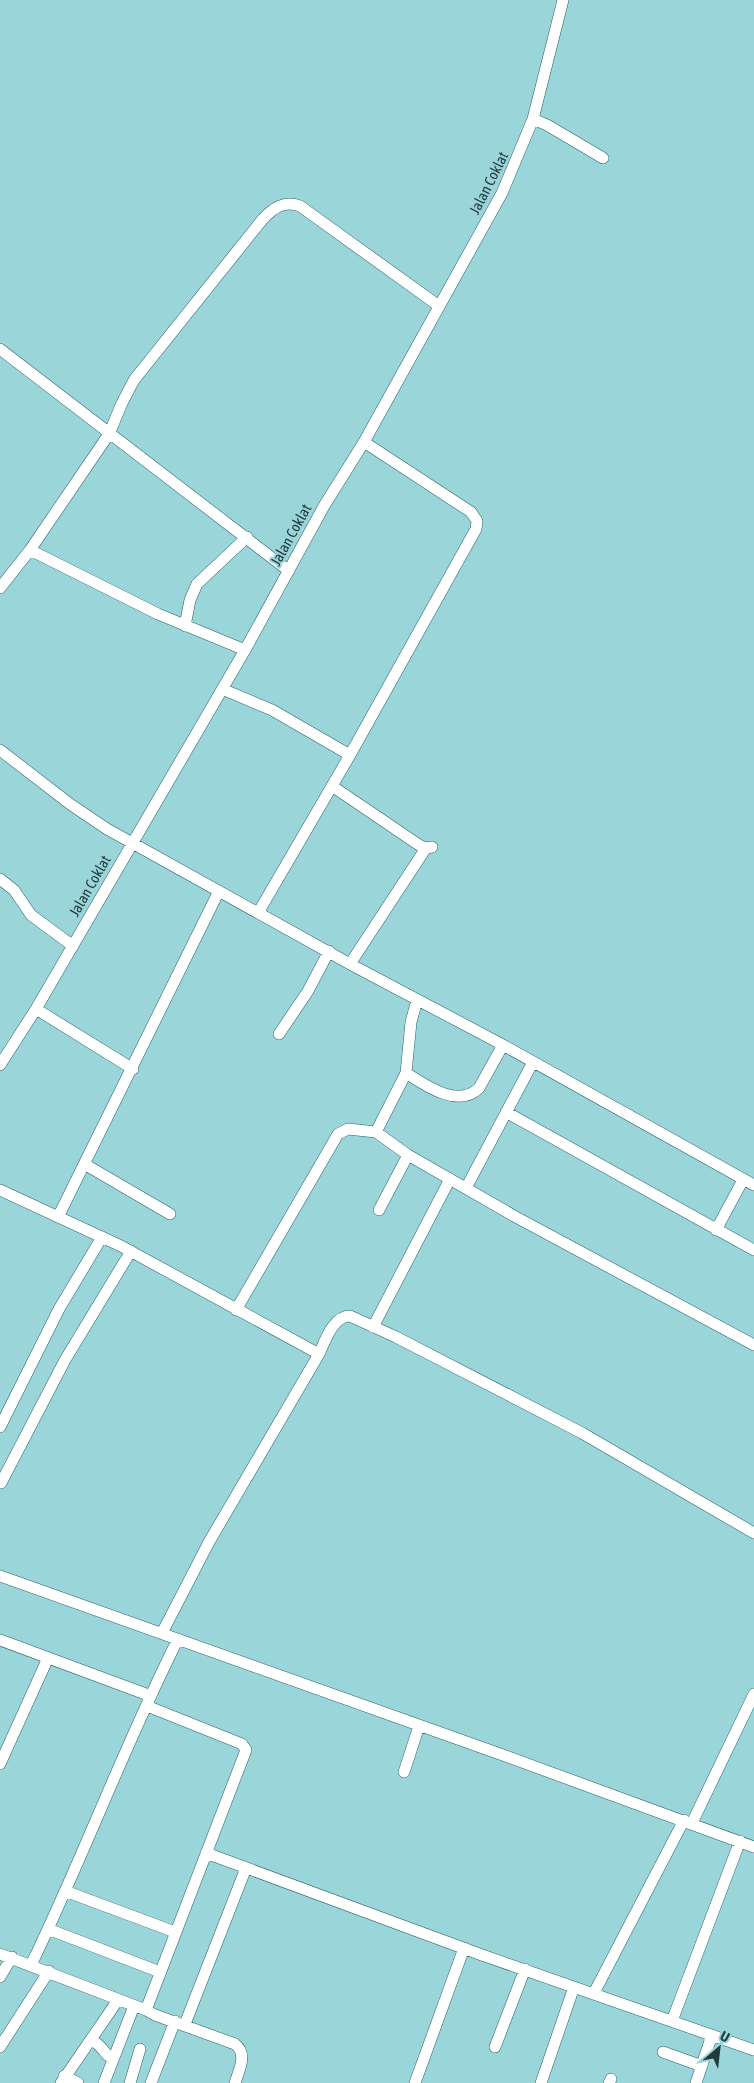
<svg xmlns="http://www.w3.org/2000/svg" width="754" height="2083" font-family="'Asap Condensed',sans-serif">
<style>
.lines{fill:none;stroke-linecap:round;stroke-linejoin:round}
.minor-casing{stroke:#266265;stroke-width:12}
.minor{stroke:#fff;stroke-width:11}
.labels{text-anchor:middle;stroke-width:4;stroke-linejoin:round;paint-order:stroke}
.street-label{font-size:15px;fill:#223b3d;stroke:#9ad5d9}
</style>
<rect width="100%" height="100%" fill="#9ad5d9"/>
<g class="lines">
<defs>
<path id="minor" d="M533,119L547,125L603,158
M0,349L289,571
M0,588L30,550
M185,626L190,600L197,584L247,537
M245,650L158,614L30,550L109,434L122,403L134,380L262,220C273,208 284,200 300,206L439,306
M222,689L272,710L350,755L258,913
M0,750L70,804L107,829L350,964L503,1045L754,1185
M350,755L476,529L477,521L471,512L364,442
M332,786L419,845L426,848L432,847
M0,879L14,890L31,915L73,946
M350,964L426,848
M36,1009L133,1069
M279,1034L308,991L329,951
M0,1065L36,1009L245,650L324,506L364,442L502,193L533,119L563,0
M406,1073C425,1085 458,1109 479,1088L503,1045
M506,1112L754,1250
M376,1132L406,1073L411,1022L417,1000
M86,1165L170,1214
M466,1188L533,1062
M0,1190L121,1246L319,1354C325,1341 333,1316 350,1316L396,1337L582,1433L754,1533
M379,1210L408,1155
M58,1217L219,891
M716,1230L743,1180
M236,1310L338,1134L348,1129L376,1132L408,1155L514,1216L754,1345
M373,1327L450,1179
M0,1427L59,1309L102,1237
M1,1483L65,1360L131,1251
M0,1576L500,1754L754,1847
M162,1633L209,1542L319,1354
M0,1640L151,1696
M0,1764L48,1658
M404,1772L419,1726
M692,1823L754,1694
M206,1853L482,1955L754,2050
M65,1891L175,1932
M48,1929L160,1972
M0,1954L146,2010L155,2015L235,2044C248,2054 239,2070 235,2083
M31,1965C83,1858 124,1746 178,1639
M0,1977L12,1957
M594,1993L684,1820
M146,2010L246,1750L242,1744L147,1706
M672,2021L740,1841
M185,2024L246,1868
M91,2040C104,2046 103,2054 112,2058
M0,2047L49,1971
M495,2047L525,1969
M663,2052L702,2066
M64,2076L78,2083
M61,2083L118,2000
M104,2083L134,2006
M130,2083L140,2049
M151,2083L175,2021
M415,2083L464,1948
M541,2083L574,1987
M609,2083L611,2079
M696,2083L712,2035"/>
</defs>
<use href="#minor" class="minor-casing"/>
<use href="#minor" class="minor"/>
</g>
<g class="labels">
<g class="street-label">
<text transform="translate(489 183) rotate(-63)" y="5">Jalan Coklat</text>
<text transform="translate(291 535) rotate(-61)" y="5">Jalan Coklat</text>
<text transform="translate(90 886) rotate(-60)" y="5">Jalan Coklat</text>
</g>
</g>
<g transform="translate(719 2048) rotate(28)" stroke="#9ad5d9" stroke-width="4" paint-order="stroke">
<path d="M0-4L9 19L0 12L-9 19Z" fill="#223b3d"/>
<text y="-8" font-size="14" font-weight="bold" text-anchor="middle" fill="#223b3d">U</text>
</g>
</svg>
